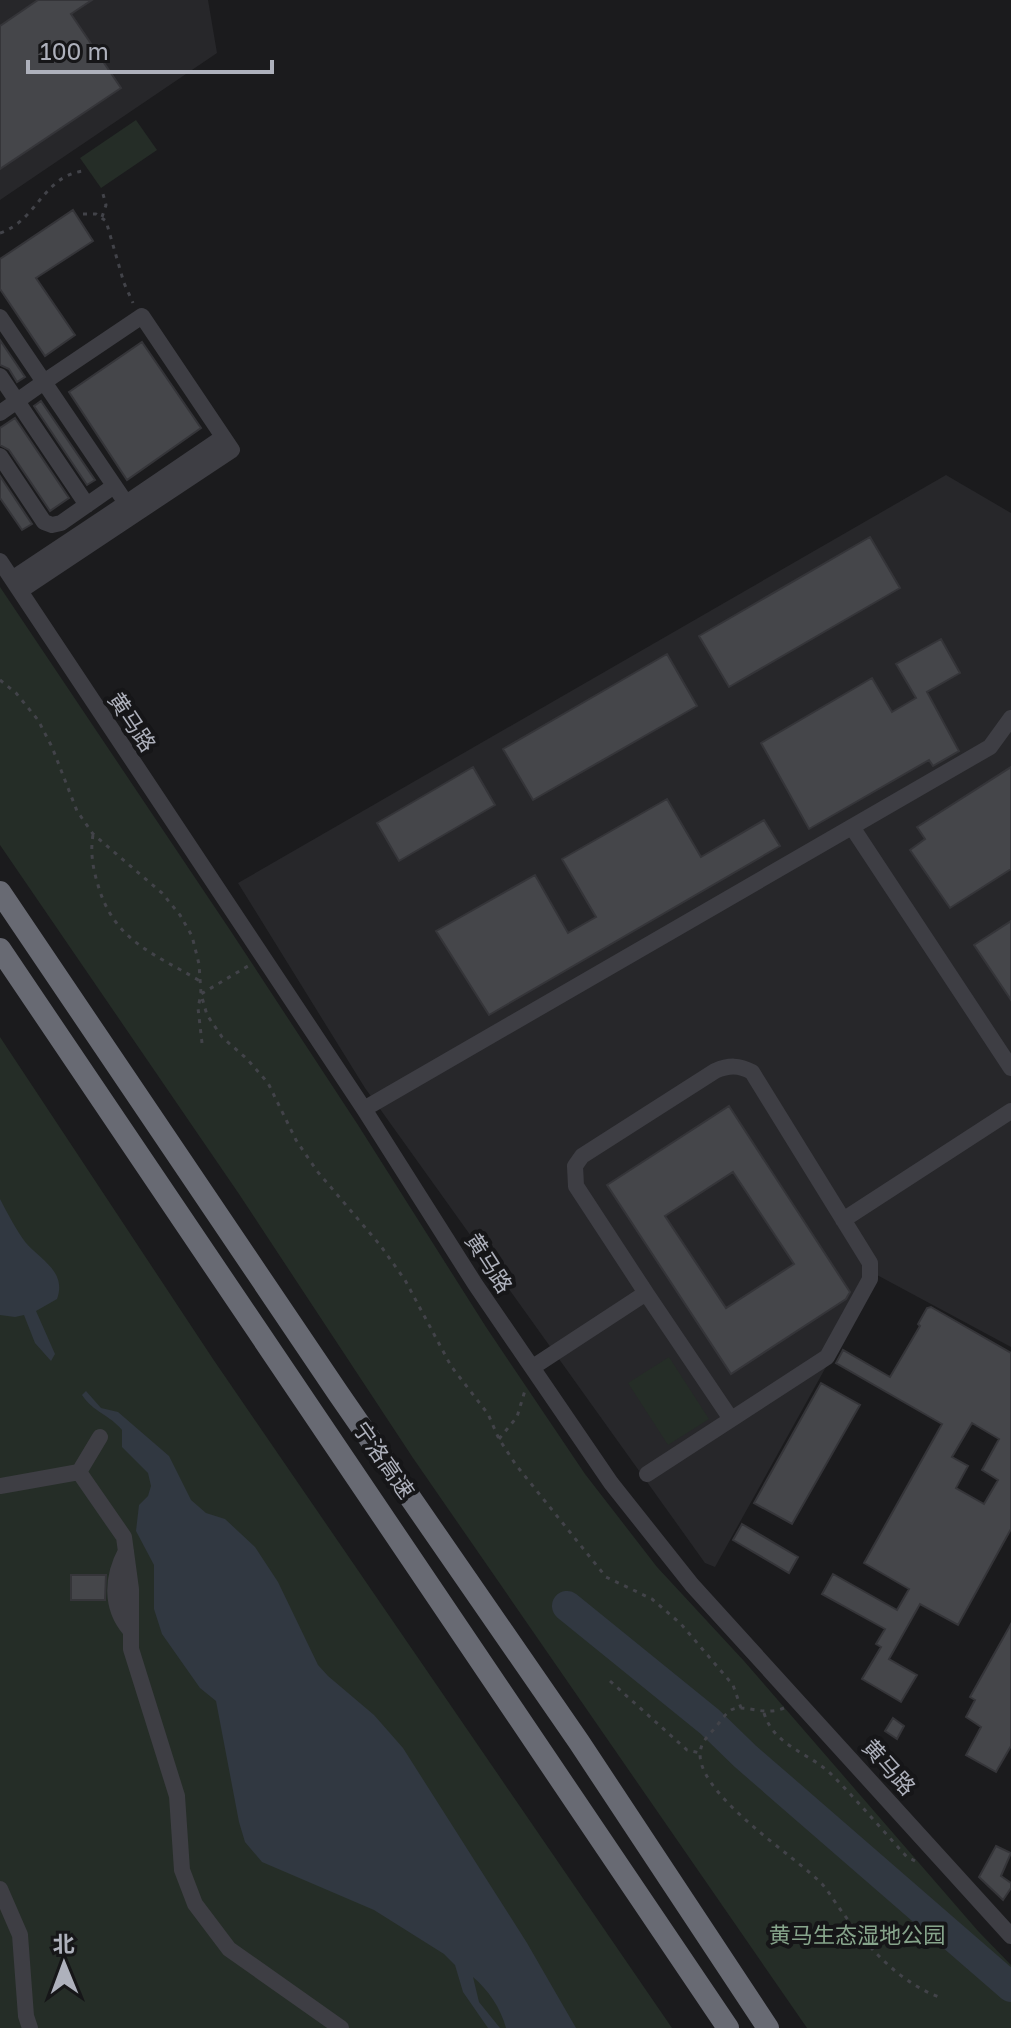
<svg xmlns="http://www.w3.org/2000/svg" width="1011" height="2028" font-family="'Golos Text','Noto Sans SC',sans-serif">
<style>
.built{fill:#27272a}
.green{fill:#252d27}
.water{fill:#313841}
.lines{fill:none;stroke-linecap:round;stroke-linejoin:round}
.river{stroke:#313841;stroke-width:30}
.building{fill:#45464a;stroke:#353539;stroke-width:2;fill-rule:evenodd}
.path{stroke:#424349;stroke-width:3;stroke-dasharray:4 6;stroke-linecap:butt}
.minor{stroke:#3e3e44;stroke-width:16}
.highway{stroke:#686a73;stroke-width:22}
.labels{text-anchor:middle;stroke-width:8;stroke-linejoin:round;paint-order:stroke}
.street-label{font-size:22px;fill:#aeb1bc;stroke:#161618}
.park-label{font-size:22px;fill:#87a58c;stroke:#161618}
</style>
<rect width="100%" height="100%" fill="#1b1b1d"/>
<path class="built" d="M0,0H208L217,53L0,200Z
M946,475L1011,513V1347L877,1275L715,1567L705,1563L365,1088L238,883Z"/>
<path class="green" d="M136,120L157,150L101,188L80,158Z
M0,587L230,930L358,1125L486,1327L585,1474L657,1567L744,1661L978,1931L1011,1965V2028H807L413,1458L239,1194L0,845Z
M0,1037L213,1359L672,2028H0Z
M669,1357L709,1419L668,1445L628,1383Z"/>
<path class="water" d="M0,1199C8,1214 16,1230 26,1243C41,1260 67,1272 57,1299L36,1311L55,1354L51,1361L35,1343L24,1315L15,1317L0,1315Z
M86,1391L101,1408L118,1412L169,1456L191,1500L206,1513L225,1519L255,1547L278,1582L318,1665L328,1676L374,1715L403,1748L527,1943L576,2028H506C500,2007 489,1991 473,1977L479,2002L500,2028H488L463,1992L455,1965L444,1954L374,1910L262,1862L245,1842L239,1822L216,1701L200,1688L162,1634L154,1609V1565L136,1531L139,1505L148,1496L151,1486L148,1473L122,1447V1430C110,1415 93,1412 82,1395Z"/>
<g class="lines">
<path class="river" d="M567,1606L710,1722L745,1756L1011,1987"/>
</g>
<path class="building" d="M38,0H92L71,14L121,88L0,169V26Z
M73,210L93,241L36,278L75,335L45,356L0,289V259Z
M0,340L25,377L17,382L9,369L0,365Z
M142,342L201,428L127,480L69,392Z
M41,401L95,480L87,485L34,406Z
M15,418L69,498L50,511L9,450L0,445V428Z
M0,476L32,524L22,530L0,498Z
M870,537L900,588L729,687L699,636Z
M941,639L960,673L927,692L959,751L933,766L929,760L809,829L761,743L872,678L892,712L916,698L896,664Z
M667,654L697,706L533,800L503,749Z
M473,767L495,805L399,861L377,823Z
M1011,767V869L950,908L910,850L925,839L917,827Z
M667,799L701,857L764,820L780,846L489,1015L436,931L535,875L568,933L596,917L562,859Z
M1011,921V1000L974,945Z
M729,1106L850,1292L846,1299L731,1374L607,1185ZM733,1172L794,1264L726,1308L665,1216Z
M931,1307L1011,1353V1529L958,1625L920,1604L889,1659L917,1675L901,1702L862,1679L881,1647L876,1644L885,1629L822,1594L833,1574L897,1610L909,1589L864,1563L942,1424L836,1363L843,1350L890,1377L920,1326L918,1324L927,1308ZM972,1423L999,1439L982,1470L998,1480L984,1504L956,1488L968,1466L952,1457Z
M821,1383L860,1405L792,1524L754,1503Z
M742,1524L798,1557L789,1573L733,1540Z
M71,1575H106L105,1600H71Z
M1011,1624V1746L996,1772L966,1755L981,1727L966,1717L975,1700L970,1697Z
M893,1718L904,1726L897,1739L885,1731Z
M996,1846L1011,1853L1001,1876L1011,1883V1888L1003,1900L979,1877Z"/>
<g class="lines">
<path class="path" d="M83,214H96L106,221L124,283L133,303
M102,217L106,205L103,194
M0,233C38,220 42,177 83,171
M0,680L16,693L38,720L52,747L77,811L93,834L162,893L180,915L192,936L199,964L201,994L207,1015L222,1037L247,1059L268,1083L296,1140L317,1171L380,1245L405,1280L451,1366L488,1414L499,1439L516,1465L606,1577L652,1599L681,1624L733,1685L741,1708
M93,835C90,852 93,869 98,885C114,941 153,953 200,981
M202,1043L198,1008L201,994L248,966
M499,1439L517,1417L526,1387
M610,1681L687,1750L700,1753
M784,1708C763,1717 744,1703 731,1710C725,1714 720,1722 715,1728C710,1734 703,1740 701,1748C689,1790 797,1857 822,1884C829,1892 834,1901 840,1909C866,1945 897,1981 939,1997
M764,1713C774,1746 808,1752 831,1774C857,1800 882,1830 907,1857L917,1862"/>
<path class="minor" d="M0,317L44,382L0,413
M0,376L87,505
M0,456L44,522L52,525L61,523L114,486
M126,503L223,437
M0,561L364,1109L475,1284L611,1483L692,1585L1011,1936
M12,579L126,503L44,382L142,316L232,450L20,591
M852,827L1011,1068
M364,1109L990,747L1011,718
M843,1220L1011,1111
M646,1293L576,1186L575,1166L582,1156L715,1071C729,1065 739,1065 752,1072L870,1263V1279L827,1357L647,1474
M533,1367L646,1293L731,1419
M79,1472L124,1537L131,1589V1649L177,1796L182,1870L195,1904L229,1949L341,2028
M0,1486L79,1472L100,1437
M126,1551C112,1577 110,1607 130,1630
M0,1889L20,1935L26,2016L30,2028"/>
<path class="highway" d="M0,892L338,1393L579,1742L768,2028
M0,949L728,2028"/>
</g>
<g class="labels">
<g class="street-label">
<text transform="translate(132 722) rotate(56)" y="8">黄马路</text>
<text transform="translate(489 1263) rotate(57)" y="8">黄马路</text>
<text transform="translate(384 1460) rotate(55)" y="8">宁洛高速</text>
<text transform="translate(889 1767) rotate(48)" y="8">黄马路</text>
</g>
<g class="park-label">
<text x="857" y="1943">黄马生态湿地公园</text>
</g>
</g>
<g transform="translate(64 1964) rotate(359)" stroke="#161618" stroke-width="6" paint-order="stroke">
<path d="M0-6L14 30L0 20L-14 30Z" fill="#aeb1bc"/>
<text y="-12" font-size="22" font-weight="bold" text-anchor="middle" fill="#aeb1bc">北</text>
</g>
<path d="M28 60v12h244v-12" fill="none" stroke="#aeb1bc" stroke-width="4"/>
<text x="40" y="60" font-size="24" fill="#aeb1bc" stroke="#161618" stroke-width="6" paint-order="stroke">100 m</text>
</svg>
